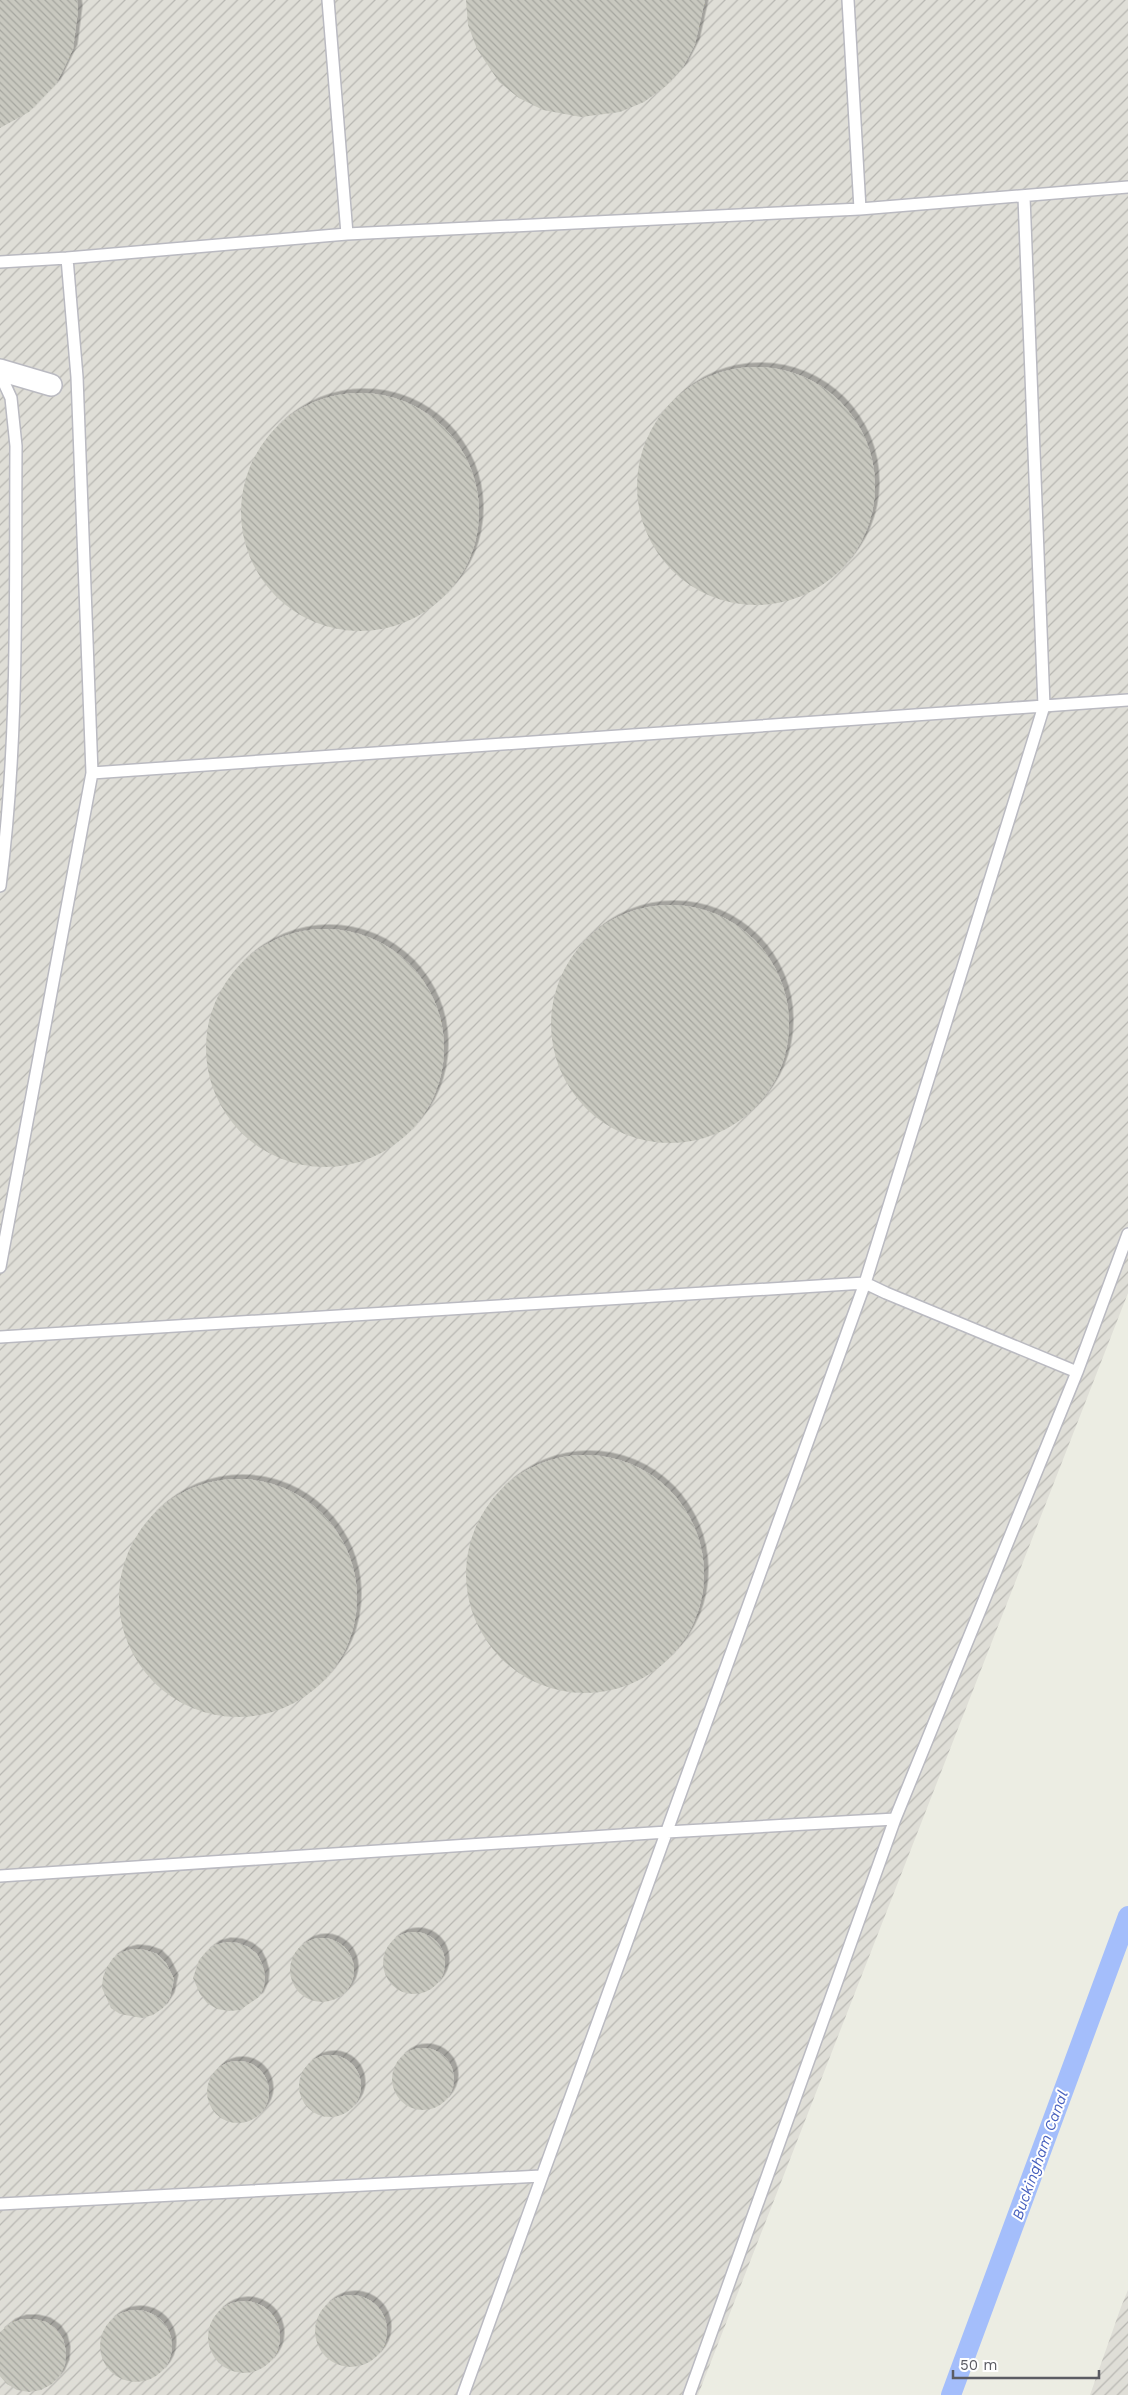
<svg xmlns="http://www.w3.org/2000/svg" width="1128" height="2395" font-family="'Work Sans',sans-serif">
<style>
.industrial{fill:url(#industrial-furrows)}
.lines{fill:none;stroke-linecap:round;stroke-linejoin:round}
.canal{stroke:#a4befb;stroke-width:20}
.building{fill:url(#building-back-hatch);filter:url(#shadow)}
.service-casing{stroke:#babac1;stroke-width:14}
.minor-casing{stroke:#babac1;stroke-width:24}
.service{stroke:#fff;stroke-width:11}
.minor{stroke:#fff;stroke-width:21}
.labels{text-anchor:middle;stroke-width:4;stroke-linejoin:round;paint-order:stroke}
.water-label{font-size:15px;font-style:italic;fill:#4861be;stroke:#fff}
</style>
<defs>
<pattern id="industrial-furrows" width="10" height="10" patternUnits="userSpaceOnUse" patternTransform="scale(1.25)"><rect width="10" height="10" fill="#dfded7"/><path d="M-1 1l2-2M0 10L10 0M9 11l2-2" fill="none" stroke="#b8b7b2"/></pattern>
<pattern id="building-back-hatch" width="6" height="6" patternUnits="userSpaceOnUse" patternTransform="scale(1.25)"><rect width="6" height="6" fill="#c8c8bf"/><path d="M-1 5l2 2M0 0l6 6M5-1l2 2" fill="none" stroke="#a5a69f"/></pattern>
<filter id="shadow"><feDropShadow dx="4.5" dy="-4.5" stdDeviation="0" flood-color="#0004"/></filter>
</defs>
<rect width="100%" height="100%" fill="#ecede3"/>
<path class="industrial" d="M0,0H1128V1293L698,2395H0Z
M1128,2290V2395H1090L1121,2307Z"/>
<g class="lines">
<path class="canal" d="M951,2395L1128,1916"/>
</g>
<path class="building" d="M0,0H77L78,10L73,49L56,84L29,112L0,128Z
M466,0H705L695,44L683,67L666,86L644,102L620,112L581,117L543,110L519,98L499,82L477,49L468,25Z
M637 486a119 119 0 1 1 238 0a119 119 0 1 1-238 0Z
M241 512a119 119 0 1 1 238 0a119 119 0 1 1-238 0Z
M551 1024a119 119 0 1 1 238 0a119 119 0 1 1-238 0Z
M206 1048a119 119 0 1 1 238 0a119 119 0 1 1-238 0Z
M466 1574a119 119 0 1 1 238 0a119 119 0 1 1-238 0Z
M119 1598a119 119 0 1 1 238 0a119 119 0 1 1-238 0Z
M383 1963a31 31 0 1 1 62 0a31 31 0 1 1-62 0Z
M290 1970a32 32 0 1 1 64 0a32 32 0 1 1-64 0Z
M226,1942L238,1943L248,1947L257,1954L262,1964L265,1975L264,1986L259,1997L240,2010L229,2011L217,2009L207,2003L200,1994L193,1978L199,1960L206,1952L215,1945Z
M133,1949L145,1950L157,1954L166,1963L174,1979L170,1997L163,2008L153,2015L142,2018L120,2014L111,2008L102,1988L103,1977L107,1967L113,1958L122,1952Z
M392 2079a31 31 0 1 1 62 0a31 31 0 1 1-62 0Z
M299 2086a31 31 0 1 1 62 0a31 31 0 1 1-62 0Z
M207 2092a31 31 0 1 1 62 0a31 31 0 1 1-62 0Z
M315 2331a36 36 0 1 1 72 0a36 36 0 1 1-72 0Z
M208 2337a36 36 0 1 1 72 0a36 36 0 1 1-72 0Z
M100 2346a36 36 0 1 1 72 0a36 36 0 1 1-72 0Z
M22,2319H34L46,2322L56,2329L63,2339L66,2351L65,2364L60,2375L52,2384L41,2390L29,2392L17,2390L7,2384L0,2376V2332L11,2323Z"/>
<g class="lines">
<defs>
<path id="service" d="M848,0L860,209
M347,234L860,209L1128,187
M0,262L67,258
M0,374L11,398L16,446C15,593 19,740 0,886
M92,773L1128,700
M0,1267L92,773L77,377L67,258L347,234L328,0
M0,1337L865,1283L886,1293L1077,1372
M0,1876L667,1832L895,1819L1077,1372L1128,1234
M0,2204L541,2176
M463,2395L865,1283L1044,706L1024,197
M689,2395L895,1819"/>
<path id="minor" d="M0,370L51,385"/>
</defs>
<use href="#service" class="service-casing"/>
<use href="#minor" class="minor-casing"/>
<use href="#service" class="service"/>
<use href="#minor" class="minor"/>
</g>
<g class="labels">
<g class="water-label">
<text transform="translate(1040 2155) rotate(-70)" y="5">Buckingham Canal</text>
</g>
</g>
<path d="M953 2370v8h146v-8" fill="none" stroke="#5b5c63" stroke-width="2.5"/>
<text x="960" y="2370" font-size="15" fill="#5b5c63" stroke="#ffffff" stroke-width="4" paint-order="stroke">50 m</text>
</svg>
